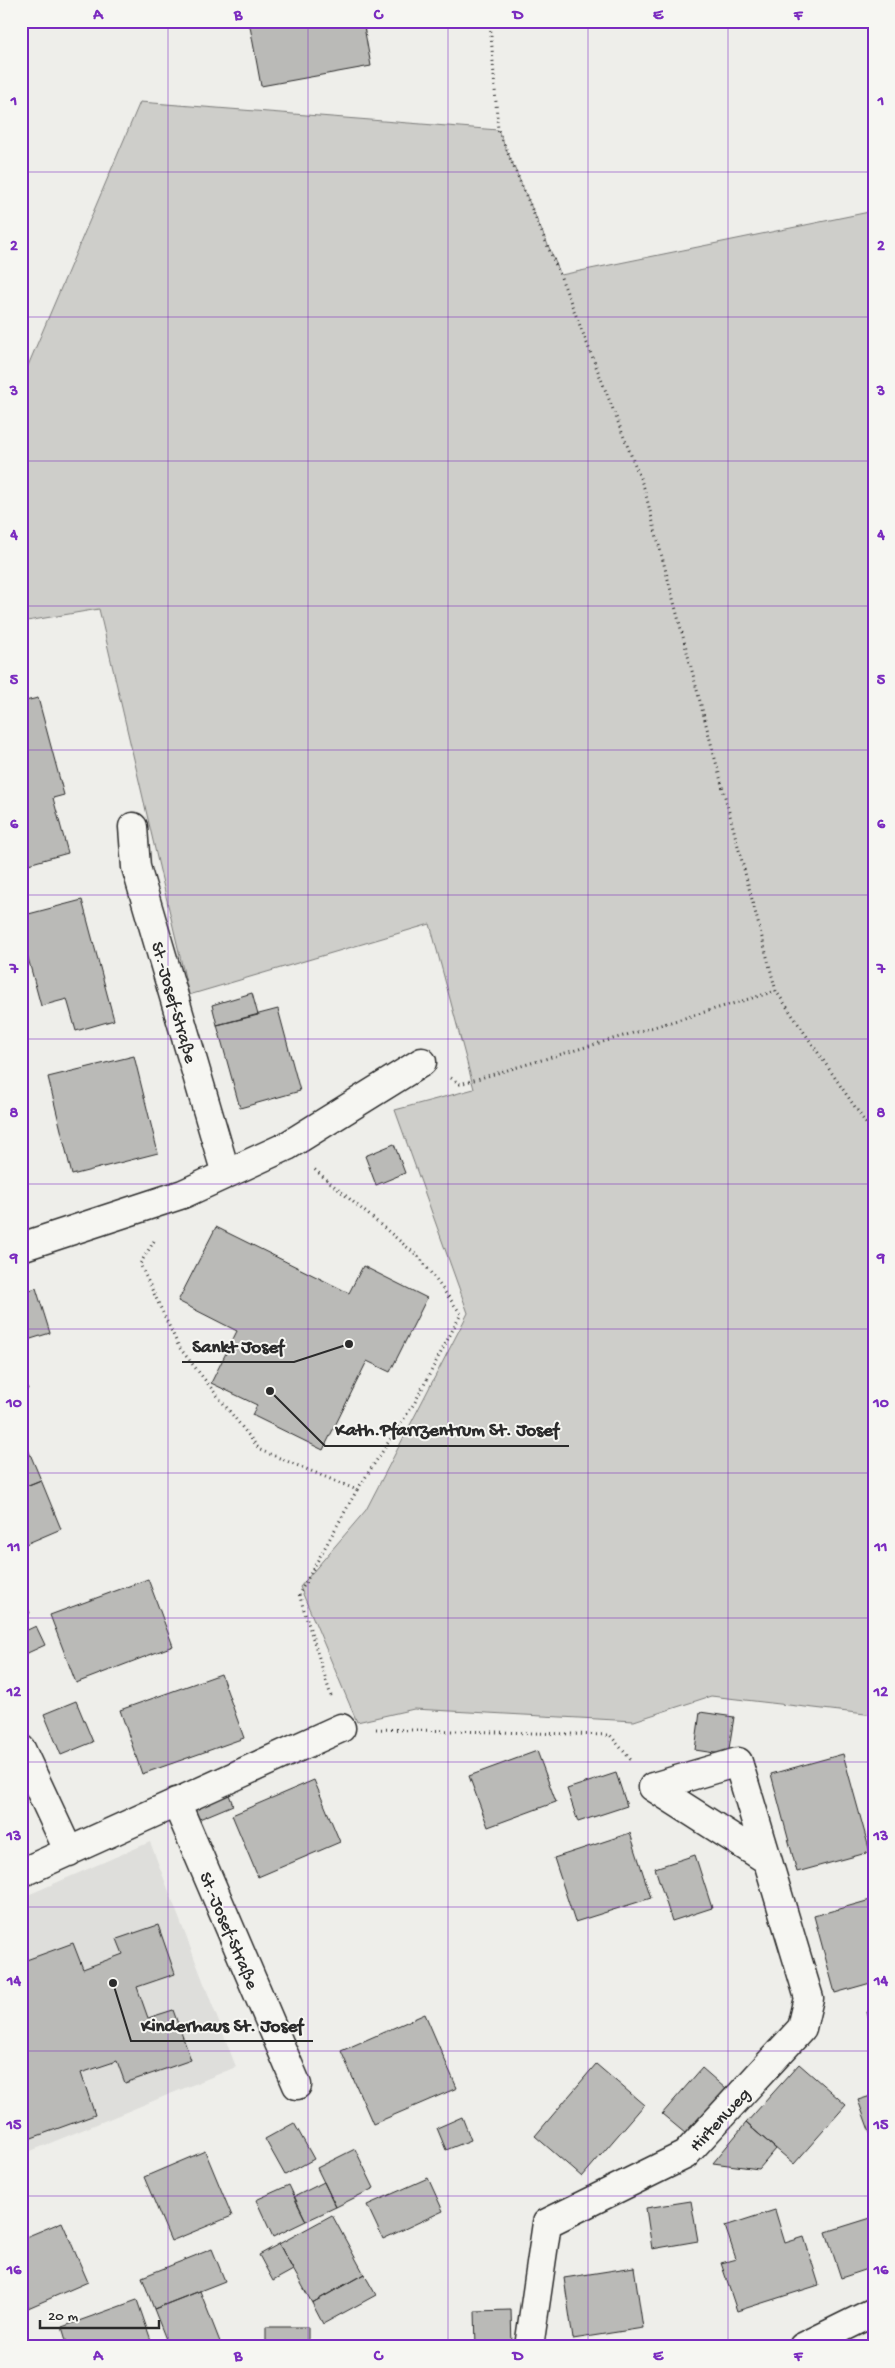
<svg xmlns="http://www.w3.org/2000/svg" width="895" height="2368" font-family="'Gochi Hand',sans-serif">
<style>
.built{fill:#dededb}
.green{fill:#cececa;stroke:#7c7c7a}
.building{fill:#babab7;stroke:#2b2b2b}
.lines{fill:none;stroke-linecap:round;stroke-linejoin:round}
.minor-casing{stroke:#2b2b2b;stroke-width:31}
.path{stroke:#2b2b2b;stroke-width:3;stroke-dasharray:1 4;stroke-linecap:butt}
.minor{stroke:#f6f6f2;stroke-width:28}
.grid{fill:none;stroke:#7b2cbf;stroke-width:1;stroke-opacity:0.55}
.labels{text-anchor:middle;stroke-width:4;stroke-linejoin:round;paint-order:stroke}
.street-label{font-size:18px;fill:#2b2b2b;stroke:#f6f6f2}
.leader{fill:none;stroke:#2b2b2b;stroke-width:2}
.callout-dot{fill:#2b2b2b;stroke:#f6f6f2;stroke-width:2}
.callout-label{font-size:19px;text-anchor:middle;font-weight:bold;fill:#2b2b2b;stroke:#f6f6f2;stroke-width:4;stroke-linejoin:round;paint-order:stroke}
.neatline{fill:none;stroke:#7b2cbf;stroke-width:2}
.grid-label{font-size:16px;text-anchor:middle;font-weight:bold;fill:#7b2cbf}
</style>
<rect width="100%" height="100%" fill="#eeeeea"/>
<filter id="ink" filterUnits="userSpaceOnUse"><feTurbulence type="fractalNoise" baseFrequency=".02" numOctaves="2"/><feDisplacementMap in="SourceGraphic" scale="10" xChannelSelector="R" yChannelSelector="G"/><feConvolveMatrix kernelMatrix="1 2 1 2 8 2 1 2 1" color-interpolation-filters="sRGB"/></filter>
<g filter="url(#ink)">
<path class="built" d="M150,1842L236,2067L21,2155V1898Z"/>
<path class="green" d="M140,102L498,130L561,275L874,211V1715L711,1696L634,1721L414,1709L357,1722L300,1587L366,1510L468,1313L395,1110L474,1089L430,924L189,995L99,609L21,622V382Z"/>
<path class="building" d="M249,21H363L371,66L261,86Z
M38,698L64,795L53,798L68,853L21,866V702Z
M82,900L114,1020L76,1031L67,999L41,1006L21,932V916Z
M252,993L258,1015L217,1025L212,1005Z
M278,1009L300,1091L240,1108L217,1025Z
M134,1056L158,1153L72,1175L48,1077Z
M394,1144L405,1173L376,1185L365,1156Z
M216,1227L349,1293L363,1266L427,1298L390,1372L367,1361L323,1450L252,1415L257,1405L211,1383L237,1331L178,1301Z
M36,1288L50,1333L21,1342V1293Z
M21,1368L28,1389L21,1391Z
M25,1442L41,1480L21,1488V1443Z
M41,1480L61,1529L21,1546V1488Z
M148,1579L173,1646L76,1683L50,1615Z
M21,1594L30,1613L21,1618Z
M36,1626L45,1645L21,1656V1633Z
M221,1674L244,1738L142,1774L120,1710Z
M76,1701L93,1742L61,1755L44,1714Z
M700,1712L734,1717L728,1755L695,1750Z
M537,1751L556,1802L488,1827L469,1776Z
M843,1754L870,1852L797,1872L771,1774Z
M616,1773L627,1806L578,1822L567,1789Z
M314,1780L340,1842L258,1877L232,1815Z
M226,1787L233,1805L197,1820L190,1801Z
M630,1833L651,1898L575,1922L554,1858Z
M695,1855L712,1908L672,1921L655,1868Z
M874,1899V1982L835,1993L814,1916Z
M158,1925L175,1974L137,1987L148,2018L173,2010L191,2060L125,2083L117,2061L81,2073L95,2115L26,2140L21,2126V1962L73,1943L83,1969L123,1954L117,1939Z
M874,2010V2037L867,2012Z
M425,2014L457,2088L373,2124L341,2051Z
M596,2064L644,2105L582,2177L535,2136Z
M799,2064L846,2105L794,2164L746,2123Z
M702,2068L726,2089L686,2134L662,2114Z
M874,2095V2144L858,2100Z
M462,2117L471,2140L446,2150L437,2128Z
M294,2123L314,2159L285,2175L265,2139Z
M746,2123L776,2149L759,2169L713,2163Z
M355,2149L374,2188L336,2207L317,2168Z
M205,2151L232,2216L171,2241L144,2177Z
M428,2178L443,2211L383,2239L367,2205Z
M324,2182L336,2207L306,2221L294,2197Z
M289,2185L306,2221L273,2237L256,2200Z
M691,2201L698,2241L652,2249L646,2208Z
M775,2210L785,2243L804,2237L819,2285L737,2311L721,2263L736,2259L725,2226Z
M332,2215L364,2274L312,2303L279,2244Z
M874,2217V2267L841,2278L826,2232Z
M62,2222L88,2282L21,2311V2239Z
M279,2244L293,2270L273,2281L259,2255Z
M212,2249L225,2281L154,2309L142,2277Z
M634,2267L643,2328L573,2339L564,2278Z
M364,2274L376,2295L323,2324L312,2303Z
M200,2291L222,2347H169L154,2309Z
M137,2300L153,2346L68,2347L62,2327Z
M511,2310L512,2347H476L475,2311Z
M266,2327H308V2347H266Z"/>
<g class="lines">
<defs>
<path id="minor" d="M133,827L136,867L226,1174
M21,1247L183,1194L287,1146L422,1062
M21,1749L69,1852
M653,1787L767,1860
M176,1802L297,2085
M21,1873L341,1728
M529,2347L547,2223L685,2155L802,2028L809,1998L738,1762L653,1787
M803,2347L874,2312"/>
</defs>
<use href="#minor" class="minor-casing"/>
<path class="path" d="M490,21L498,130L560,275L644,488L776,991L874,1135
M451,1078L460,1084L776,991
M154,1241L140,1264L179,1347L260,1450L357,1490L415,1402L461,1314L420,1258L314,1169
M331,1696L299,1594L357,1490
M376,1729L610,1735L631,1760"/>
<use href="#minor" class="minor"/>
</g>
</g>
<path class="grid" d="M168,21V2347M308,21V2347M448,21V2347M588,21V2347M728,21V2347M21,172H874M21,317H874M21,461H874M21,606H874M21,750H874M21,895H874M21,1039H874M21,1184H874M21,1329H874M21,1473H874M21,1618H874M21,1762H874M21,1907H874M21,2051H874M21,2196H874"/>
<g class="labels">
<g class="street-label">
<text transform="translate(175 1002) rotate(74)" y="6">St.-Josef-Straße</text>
<text transform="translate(230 1930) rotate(67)" y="6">St.-Josef-Straße</text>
<text transform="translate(719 2119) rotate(-47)" y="6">Hirtenweg</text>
</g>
</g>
<path class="leader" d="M349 1344L294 1362H182M270 1391L325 1446H569M113 1983L131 2041H313"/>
<g class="callout-dot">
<circle cx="349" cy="1344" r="5"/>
<circle cx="270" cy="1391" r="5"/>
<circle cx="113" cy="1983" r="5"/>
</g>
<g class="callout-label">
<text x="238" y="1352">Sankt Josef</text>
<text x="447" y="1435">Kath.Pfarrzentrum St. Josef</text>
<text x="222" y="2031">Kinderhaus St. Josef</text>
</g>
<rect width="895" height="2368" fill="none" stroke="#f6f6f2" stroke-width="55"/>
<path d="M40 2320v8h119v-8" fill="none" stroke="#2b2b2b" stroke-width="2.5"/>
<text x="48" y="2320" font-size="15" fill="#2b2b2b" stroke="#f6f6f2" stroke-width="4" paint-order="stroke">20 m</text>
<rect x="28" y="28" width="840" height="2312" class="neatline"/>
<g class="grid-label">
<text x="98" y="19">A</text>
<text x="238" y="19">B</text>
<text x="378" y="19">C</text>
<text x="518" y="19">D</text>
<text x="658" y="19">E</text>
<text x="798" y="19">F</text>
<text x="14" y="105">1</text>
<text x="881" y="105">1</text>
<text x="14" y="250">2</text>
<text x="881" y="250">2</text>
<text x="14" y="395">3</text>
<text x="881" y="395">3</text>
<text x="14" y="539">4</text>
<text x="881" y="539">4</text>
<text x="14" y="684">5</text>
<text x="881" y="684">5</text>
<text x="14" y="828">6</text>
<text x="881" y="828">6</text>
<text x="14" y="973">7</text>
<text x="881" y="973">7</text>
<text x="14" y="1117">8</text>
<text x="881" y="1117">8</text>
<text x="14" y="1262">9</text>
<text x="881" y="1262">9</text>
<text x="14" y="1407">10</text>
<text x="881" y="1407">10</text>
<text x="14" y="1551">11</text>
<text x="881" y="1551">11</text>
<text x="14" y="1696">12</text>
<text x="881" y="1696">12</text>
<text x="14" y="1840">13</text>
<text x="881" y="1840">13</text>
<text x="14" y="1985">14</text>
<text x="881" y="1985">14</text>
<text x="14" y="2129">15</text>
<text x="881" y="2129">15</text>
<text x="14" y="2274">16</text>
<text x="881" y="2274">16</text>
<text x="98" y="2360">A</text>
<text x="238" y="2360">B</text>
<text x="378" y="2360">C</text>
<text x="518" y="2360">D</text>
<text x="658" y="2360">E</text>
<text x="798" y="2360">F</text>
</g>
</svg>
